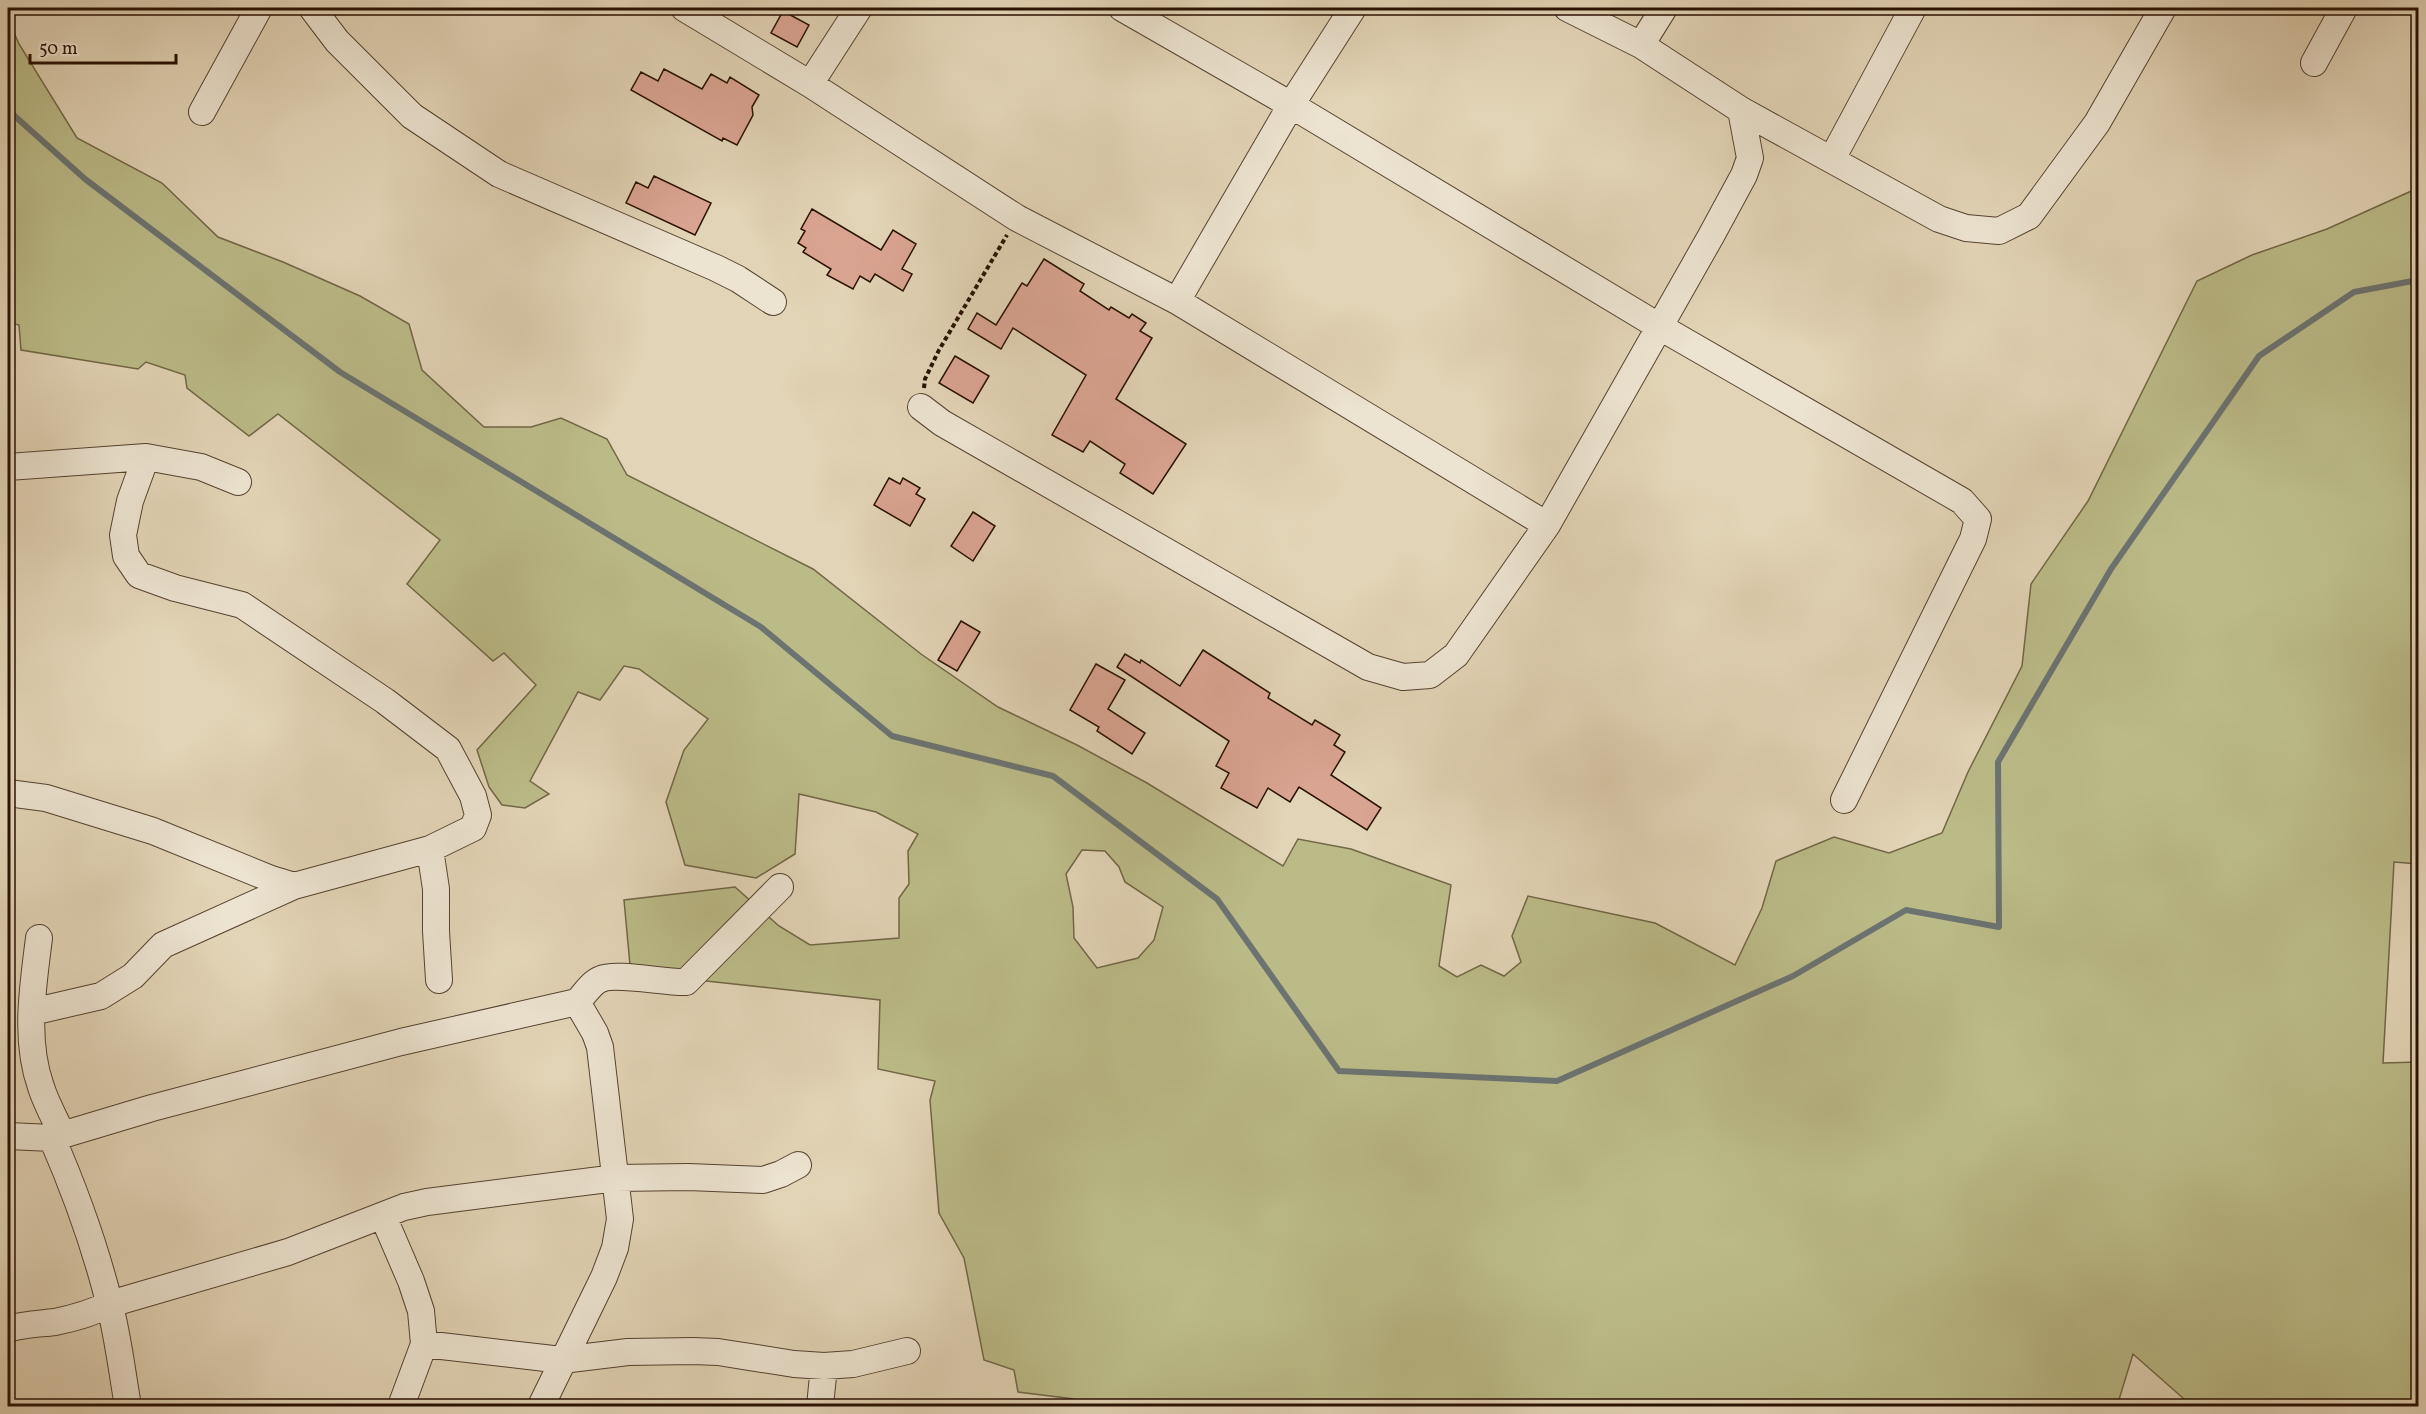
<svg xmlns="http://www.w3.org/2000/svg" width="2426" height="1414" font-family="Vollkorn,serif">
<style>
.green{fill:#bb8;stroke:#726646;stroke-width:1.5;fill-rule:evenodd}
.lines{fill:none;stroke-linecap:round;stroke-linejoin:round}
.stream{stroke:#6c7371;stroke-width:6}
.building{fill:#daa492;stroke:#281103;stroke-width:1.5}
.minor-casing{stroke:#564230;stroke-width:28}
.path{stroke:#281103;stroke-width:4;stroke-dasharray:4.5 3;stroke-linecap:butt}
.minor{stroke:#ece3d0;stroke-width:26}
</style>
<rect width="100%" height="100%" fill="#e2d4b6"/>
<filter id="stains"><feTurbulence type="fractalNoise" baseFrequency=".00333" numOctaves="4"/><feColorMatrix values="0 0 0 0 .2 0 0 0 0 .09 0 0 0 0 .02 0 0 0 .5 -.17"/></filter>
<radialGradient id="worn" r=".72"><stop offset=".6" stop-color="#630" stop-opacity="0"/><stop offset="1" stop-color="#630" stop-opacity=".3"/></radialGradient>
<path class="green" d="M8,19L19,44L77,138L162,183L218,237L283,262L360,296L409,324L422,370L484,427H531L561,418L607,439L627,475L813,569L921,654L998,707L1077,745L1147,783L1283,866L1298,839L1351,849L1451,885L1439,966L1457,977L1481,965L1504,976L1521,962L1512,936L1528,896L1655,923L1735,965L1762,908L1776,861L1834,837L1889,853L1942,833L1968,772L2022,666L2031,584L2088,501L2197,281L2252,255L2327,229L2418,188V864L2394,862L2383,1063L2418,1062V1406H2192L2133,1354L2117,1406H1074V1399L1018,1392L1014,1370L984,1360L964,1258L939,1213L930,1100L935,1081L878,1069L880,1000L706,981L630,965L624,900L735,887L779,926L810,945L899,938V898L909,884L908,851L918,834L876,812L799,794L795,854L756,878L685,865L666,802L684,750L708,719L639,669L624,666L600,700L578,692L530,781L549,794L525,808L502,805L489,787L477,750L536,685L504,653L493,661L407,584L440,540L278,414L249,436L187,388L185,375L146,362L138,369L21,350L19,325L8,322ZM1082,850L1105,851L1119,867L1125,882L1163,907L1154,940L1138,958L1097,968L1074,938L1073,907L1066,874Z"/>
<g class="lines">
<path class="stream" d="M8,110L85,179L340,372L761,627L892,736L1053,776L1217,899L1339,1071L1557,1081L1793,976L1906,910L1999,927L1998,762L2111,569L2259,356L2354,292L2418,280"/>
</g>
<path class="building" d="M783,11L809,25L797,47L771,33Z
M664,69L702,89L711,74L727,83L730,77L759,95L752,107L753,115L737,145L723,138L722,141L631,90L641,72L658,81Z
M654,176L711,203L695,235L626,203L636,182L648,188Z
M812,209L881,250L893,230L916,244L902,269L912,274L903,291L875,274L870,282L860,276L853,289L827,275L831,269L803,252L806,248L798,243L805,231L801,229Z
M1044,259L1084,284L1080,291L1109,310L1111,307L1129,318L1132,314L1146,323L1140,331L1152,338L1116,399L1186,444L1153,494L1120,473L1125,464L1090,441L1083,452L1052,435L1086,375L1013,328L1001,349L968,329L977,313L996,325L1022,283L1027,286Z
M955,356L989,376L973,403L939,383Z
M889,478L900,484L903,478L920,488L916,494L925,499L910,526L874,505Z
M973,512L995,526L973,561L951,546Z
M961,621L980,632L957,671L938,660Z
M1203,650L1270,693L1268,698L1312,725L1315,720L1340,735L1334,745L1345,752L1331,775L1381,808L1367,830L1299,787L1290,802L1268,788L1257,808L1221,788L1229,773L1216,766L1229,741L1117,667L1125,654L1140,663L1141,660L1180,686Z
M1096,664L1125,680L1108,709L1145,733L1132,754L1097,731L1099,727L1070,710Z"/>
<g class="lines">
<defs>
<path id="minor" d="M312,8L337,41L412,116L499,174L716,268L738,279L773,302
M684,8L810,84L1017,218L1177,301L1547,525
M1122,8L1291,105L1353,8
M1567,8L1641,45L1741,110L1939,219L1966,228L1999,231L2029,216L2097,123L2163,8
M1641,45L1664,8
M2314,63L2344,8
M810,84L859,8
M202,112L259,8
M1832,159L1913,8
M1177,301L1291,105L1660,327L1962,501L1978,519L1973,539L1844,800
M921,407L942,423L1368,667L1403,677L1430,675L1456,655L1547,525L1711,236L1744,175L1750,158L1741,110
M8,467L146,457L201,467L238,482
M8,793L46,798L153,831L271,879L294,886L430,849L473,828L478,815L473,796L448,749L385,701L242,605L175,588L139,575L126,556L123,535L130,501L146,457
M430,849L436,889V931L439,980
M39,938C33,987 24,1039 41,1087C46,1103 55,1119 62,1134
M577,1002C584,995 592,982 601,979C616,972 666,983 686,982L780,887
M32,1012L101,996L133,976L163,945L294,886
M8,1136L52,1138C75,1191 95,1246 109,1302C118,1336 122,1372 128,1406
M52,1138L152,1108L401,1042L577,1002L595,1033L600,1047L620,1219L615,1248L604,1277L541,1406
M383,1216L411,1281L421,1311L424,1344
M8,1329C23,1324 39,1324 55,1322C75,1318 92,1313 110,1304L288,1252L404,1207L427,1202L616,1178L688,1177L763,1180L781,1174L798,1165
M401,1406L424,1344L562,1360L628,1352L693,1351L718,1352L794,1364L824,1366L853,1364L907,1351
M820,1406L824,1366"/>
</defs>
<use href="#minor" class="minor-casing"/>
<path class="path" d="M924,388L925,379L939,350L1007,235"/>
<use href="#minor" class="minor"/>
</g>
<rect width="2426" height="1414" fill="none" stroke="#e2d4b6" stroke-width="30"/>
<rect x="9" y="9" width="2408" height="1396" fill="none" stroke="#281103" stroke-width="3"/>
<rect x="15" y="15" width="2396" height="1384" fill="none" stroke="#281103" stroke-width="1.5"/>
<path d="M30 54v9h146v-9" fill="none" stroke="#281103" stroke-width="3"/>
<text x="39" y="54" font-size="18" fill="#281103" stroke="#ece3d0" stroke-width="4.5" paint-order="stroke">50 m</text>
<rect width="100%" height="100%" filter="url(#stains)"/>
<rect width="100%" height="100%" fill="url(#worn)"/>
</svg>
